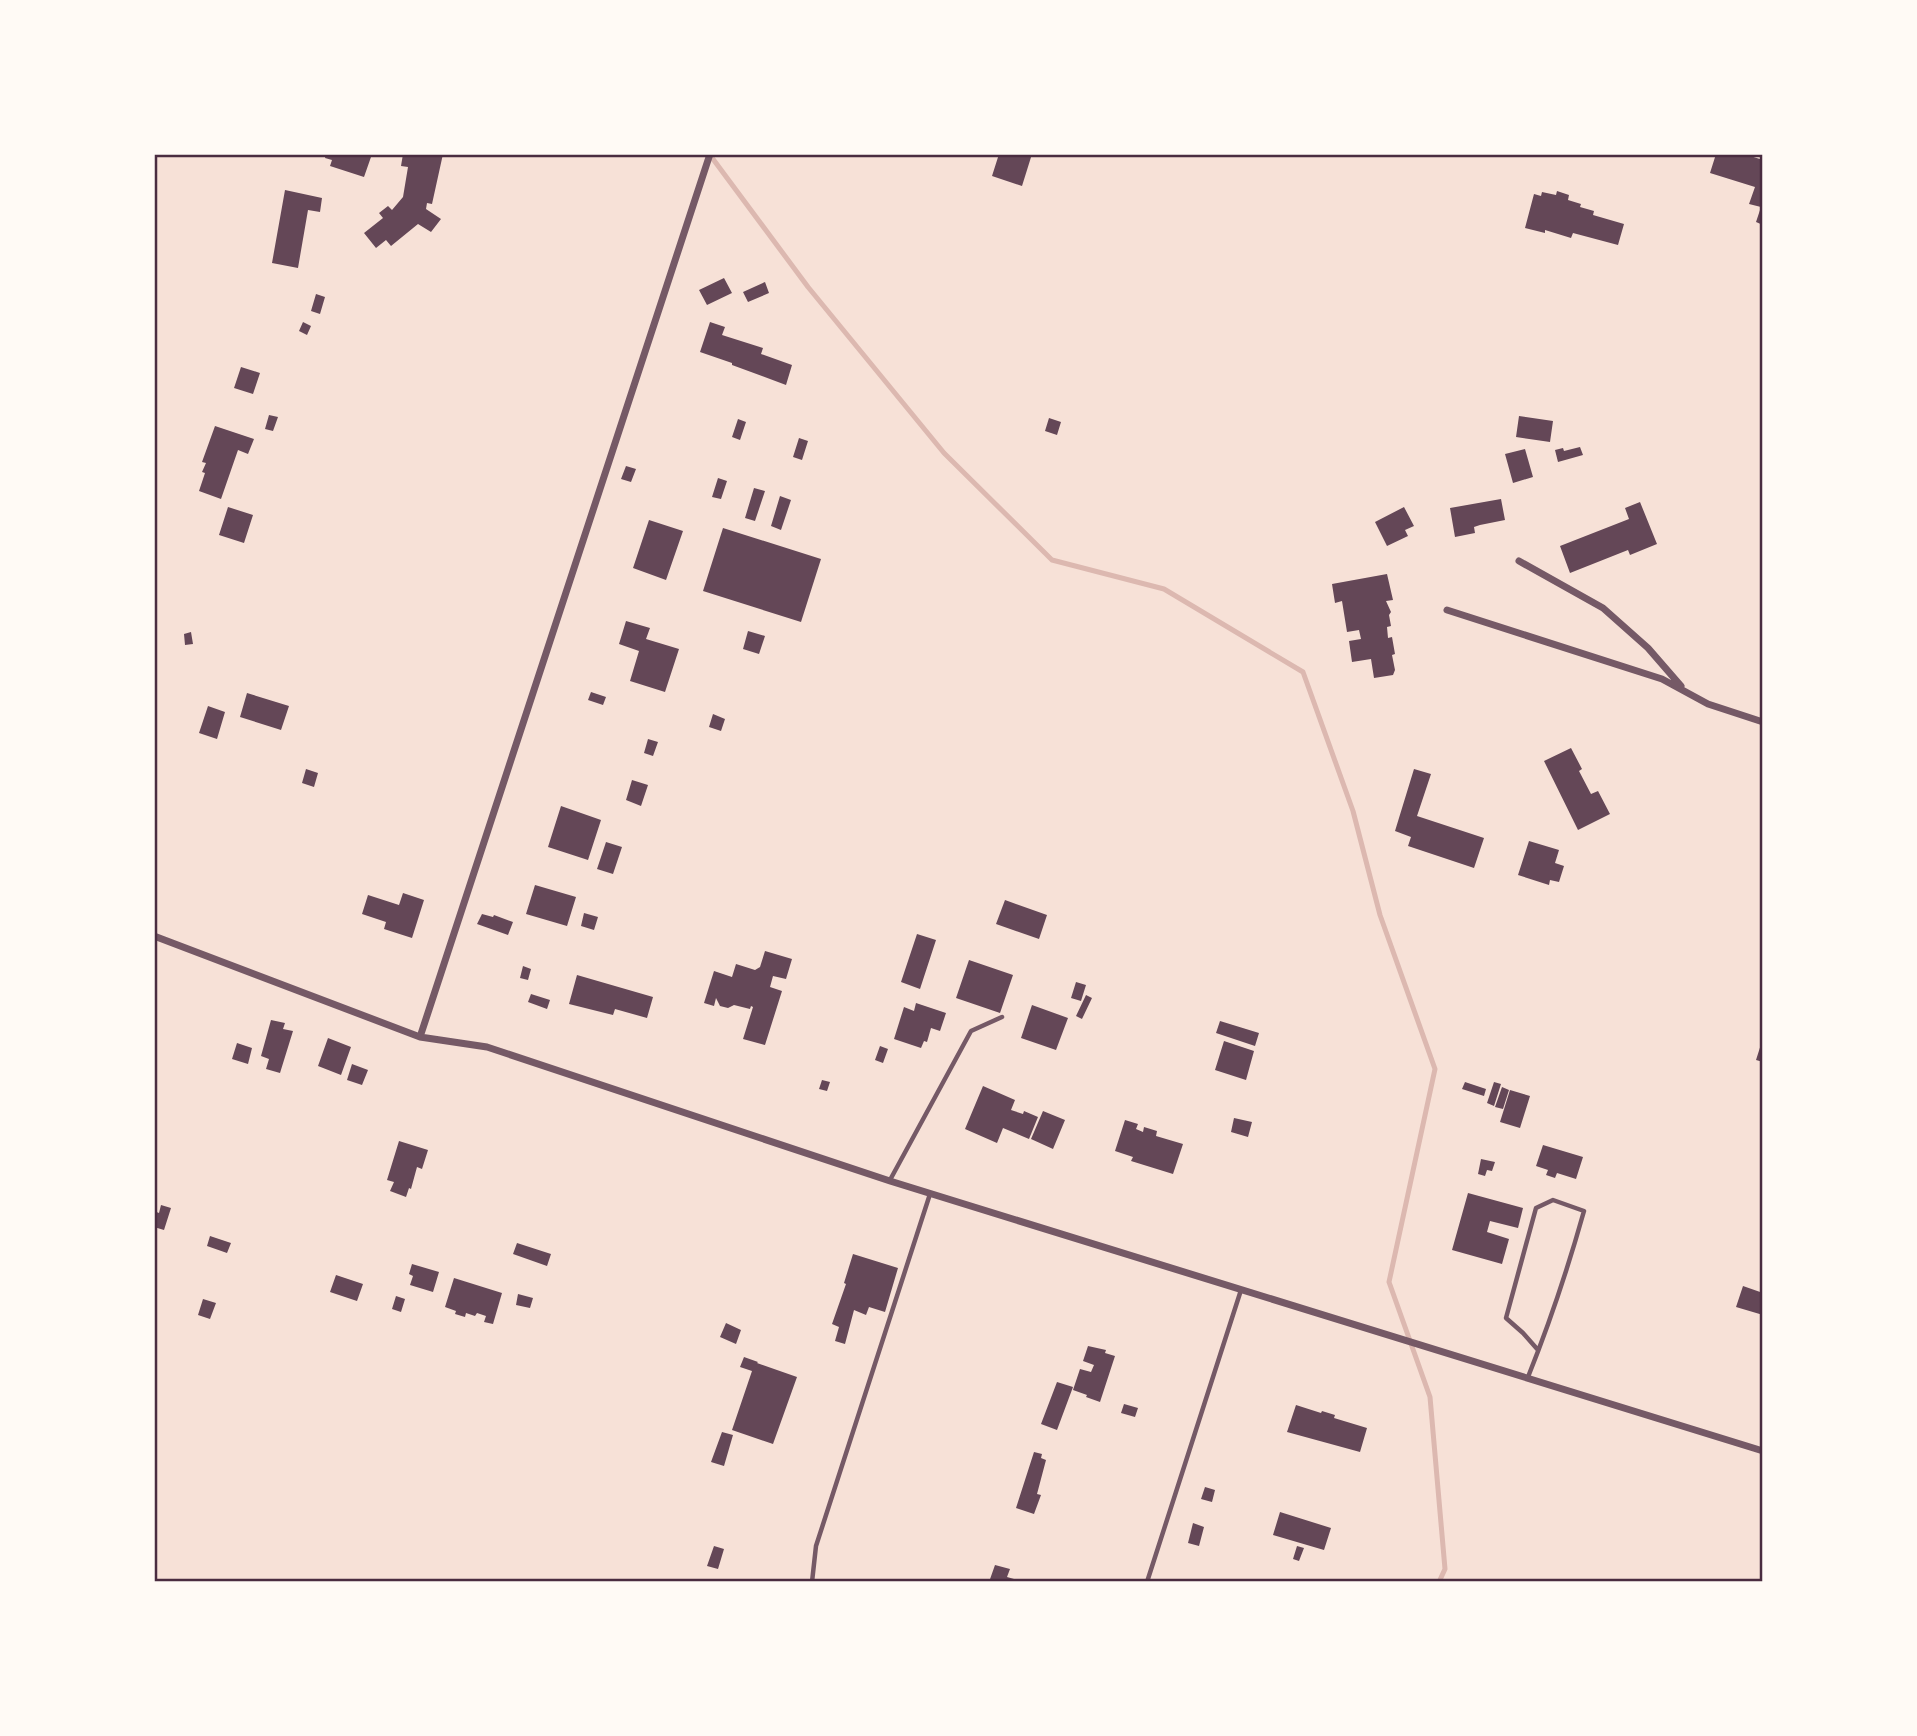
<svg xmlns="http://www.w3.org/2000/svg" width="1917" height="1736" font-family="'Fira Sans Condensed',sans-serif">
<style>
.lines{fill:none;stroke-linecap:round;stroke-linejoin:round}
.stream{stroke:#dcb8b0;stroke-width:5}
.building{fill:#644757}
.service{stroke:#755966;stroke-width:4.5}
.minor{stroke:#755966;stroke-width:7}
.neatline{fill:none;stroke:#4a2c40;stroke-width:2.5}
</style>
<rect width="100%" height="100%" fill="#f7e1d7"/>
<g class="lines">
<path class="stream" d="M710,155L808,287L944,453L1052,560L1164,589L1303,672L1353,811L1380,915L1435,1069L1389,1282L1430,1397L1445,1569L1439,1582"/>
</g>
<path class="building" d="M326,154H362L371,157L364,177L330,166L332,160L325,158Z
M403,154H443L432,204L427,203L426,209L441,219L431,232L418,224L391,246L386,240L376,248L364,233L383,218L379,213L388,206L392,210L403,197L408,167L401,166Z
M999,154H1032L1022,186L992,176Z
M1716,154H1744L1763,160V225L1756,222L1761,207L1749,204L1755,187L1710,173Z
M285,190L322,198L320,212L308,210L298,268L272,263Z
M1557,191L1569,195L1568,200L1581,204L1580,207L1594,211L1593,215L1624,224L1618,245L1573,233L1571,238L1545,230V233L1525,228L1534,194L1541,196L1542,192L1556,195Z
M724,278L732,293L707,305L699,290Z
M765,282L769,293L748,302L743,292Z
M316,294L325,297L320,314L311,311Z
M303,322L311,326L307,335L299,331Z
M710,322L725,327L722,335L763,348L761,354L792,365L786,385L732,365V363L700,352Z
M241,367L260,373L253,394L234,388Z
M269,415L278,417L273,431L265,429Z
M1519,416L1553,421L1550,442L1516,437Z
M1049,418L1061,422L1057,435L1045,431Z
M738,419L746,422L740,440L732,437Z
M215,426L254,439L248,454L238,450L221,499L199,491L205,473L202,472L206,463L202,462Z
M799,438L808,441L802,460L793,457Z
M1580,447L1583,455L1558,462L1555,450L1563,448L1564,451Z
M1525,449L1533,477L1513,483L1505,454Z
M626,466L636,469L631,482L621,479Z
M718,478L727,481L721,499L712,497Z
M754,488L765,491L755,521L745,518Z
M780,496L791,500L781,530L771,526Z
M1501,499L1505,520L1480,525L1474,527L1475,533L1455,537L1450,508Z
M1640,502L1657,544L1630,555L1628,550L1570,573L1560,546L1629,519L1625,508Z
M228,507L253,515L244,543L219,535Z
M1404,507L1414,526L1405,530L1408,536L1387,546L1375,522Z
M649,520L683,531L666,580L633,568Z
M723,528L821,559L801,622L703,591Z
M1387,574L1393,600L1386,601L1391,612L1389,615L1391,626L1387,627L1388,638L1392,637L1395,654L1392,655L1395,670L1393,675L1374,678L1371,659L1352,662L1349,641L1361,639L1359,630L1347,632L1342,601L1335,603L1332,584Z
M626,621L650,628L646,639L679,649L665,692L630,681L639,651L619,644Z
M748,631L765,636L759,654L743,649Z
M191,632L193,644L185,645L184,634Z
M591,692L606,697L603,705L588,700Z
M247,693L289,706L281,730L240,717Z
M208,706L225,712L217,739L199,733Z
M713,714L725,719L721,731L709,727Z
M648,739L658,742L653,756L644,753Z
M1571,748L1582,769L1579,771L1591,794L1598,791L1610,814L1578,830L1544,761Z
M306,769L318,773L314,787L302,783Z
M1414,769L1431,774L1417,816L1484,838L1474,868L1408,846L1411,837L1395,831Z
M632,780L648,785L641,806L626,800Z
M561,806L601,820L588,860L548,847Z
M1529,841L1559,850L1555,863L1564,866L1559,882L1550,880L1549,885L1518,875Z
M606,842L622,847L613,874L597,869Z
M535,885L576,897L567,926L526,914Z
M403,893L424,900L412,938L384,929L386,922L362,914L368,895L399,905Z
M1005,900L1047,915L1039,939L996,924Z
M584,913L598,917L594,930L581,926Z
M482,914L493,917L494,915L513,922L508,935L477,924Z
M917,934L936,940L920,989L901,982Z
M765,951L792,959L786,979L773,976L770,987L782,991L765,1045L743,1039L753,1007L751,1006L750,1009L734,1005L728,1008L720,1006L716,998L714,1006L704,1003L714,971L732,977L736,964L755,970L760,967Z
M969,960L1013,975L1000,1013L956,998Z
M523,966L531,969L528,980L520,978Z
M577,975L653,997L647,1018L615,1009L613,1015L569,1004Z
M1076,982L1086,985L1081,1001L1071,998Z
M531,994L550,1000L547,1009L528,1002Z
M1086,995L1092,998L1082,1019L1076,1016Z
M916,1003L946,1013L940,1031L931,1028L927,1042L924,1041L921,1048L894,1039L904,1007L914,1011Z
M1032,1005L1068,1018L1056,1050L1021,1038Z
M271,1020L285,1023L283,1029L293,1031L280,1073L266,1069L269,1059L261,1056Z
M1220,1021L1259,1033L1255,1046L1216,1033Z
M328,1038L351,1047L341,1075L318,1066Z
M1763,1038V1062L1756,1060Z
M1224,1041L1254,1051L1246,1080L1215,1070Z
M237,1043L252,1048L248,1064L232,1059Z
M880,1046L888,1049L883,1063L875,1060Z
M352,1064L368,1070L362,1085L347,1080Z
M822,1080L830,1082L827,1091L819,1089Z
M1465,1082L1486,1089L1484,1096L1462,1089Z
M1494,1082L1501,1084L1494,1106L1487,1103Z
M983,1086L1015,1100L1011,1110L1023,1114L1024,1111L1038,1117L1029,1139L1003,1128L997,1143L965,1129Z
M1502,1087L1509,1090L1503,1109L1495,1107Z
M1510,1090L1530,1096L1520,1128L1500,1122Z
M1043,1111L1065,1120L1053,1149L1031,1139Z
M1234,1118L1252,1122L1248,1137L1231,1132Z
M1125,1120L1138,1124L1136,1129L1143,1132L1144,1127L1157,1131L1156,1136L1183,1144L1173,1174L1131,1161L1133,1157L1115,1151Z
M399,1141L428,1150L422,1169L417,1167L411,1189L409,1188L406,1197L390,1191L394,1182L387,1180Z
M1543,1145L1583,1157L1576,1179L1557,1173L1555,1178L1546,1175L1548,1170L1536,1166Z
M1481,1159L1495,1162L1492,1171L1487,1170L1485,1176L1478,1174Z
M1468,1193L1523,1208L1518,1228L1490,1221L1487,1232L1509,1239L1502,1264L1452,1250Z
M161,1205L171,1208L164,1230L154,1227V1211L159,1213Z
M210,1236L231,1243L227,1253L207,1246Z
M517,1243L551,1254L547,1266L513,1254Z
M853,1254L898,1268L885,1312L869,1307L866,1315L854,1310L845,1344L835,1341L839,1327L832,1324L846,1284L844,1283Z
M412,1264L439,1272L433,1292L410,1285L413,1276L409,1274Z
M336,1275L363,1284L357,1301L330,1292Z
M454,1278L502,1293L493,1324L484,1322L486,1316L477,1313L475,1316L466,1313L465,1317L455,1314L456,1311L445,1307Z
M1743,1286L1763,1293V1315L1736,1307Z
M518,1294L533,1298L530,1308L516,1305Z
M396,1296L405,1299L401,1312L392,1309Z
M203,1299L216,1303L210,1319L198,1315Z
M726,1323L741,1330L736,1344L720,1337Z
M1088,1346L1106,1350L1105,1353L1115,1356L1100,1402L1086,1397L1087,1395L1073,1390L1080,1369L1091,1372L1094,1365L1083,1361Z
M744,1357L758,1362L757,1363L797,1377L773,1444L732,1430L752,1371L740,1367Z
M1057,1382L1073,1387L1057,1430L1041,1424Z
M1124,1404L1138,1408L1135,1417L1121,1413Z
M1296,1405L1321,1413L1322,1411L1335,1415L1334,1418L1367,1428L1360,1452L1287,1432Z
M722,1432L733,1435L724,1466L711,1462Z
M1034,1452L1042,1454L1041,1458L1046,1460L1037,1494L1041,1495L1034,1514L1016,1508Z
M1205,1487L1215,1490L1212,1502L1201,1499Z
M1280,1512L1331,1528L1324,1550L1273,1535Z
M1193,1523L1204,1527L1199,1546L1188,1543Z
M714,1546L724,1549L718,1569L707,1566Z
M1297,1546L1304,1548L1299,1561L1293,1559Z
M995,1565L1010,1569L1007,1577L1014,1579L1013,1582H989Z"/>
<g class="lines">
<path class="service" d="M890,1180L971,1031L1002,1017
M1528,1377C1550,1322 1568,1268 1584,1211L1553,1200L1536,1208L1506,1318L1523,1333L1538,1350
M812,1582L816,1546L930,1194
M1147,1582L1241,1290"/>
<path class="minor" d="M1519,561L1603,608L1648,648L1681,686
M1447,610L1662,679L1708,704L1763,722
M154,936L420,1037L487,1047L890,1181L1763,1451
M420,1037L710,154"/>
</g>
<rect width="1917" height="1736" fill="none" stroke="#fffaf5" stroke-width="312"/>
<rect x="156" y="156" width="1605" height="1424" class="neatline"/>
</svg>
